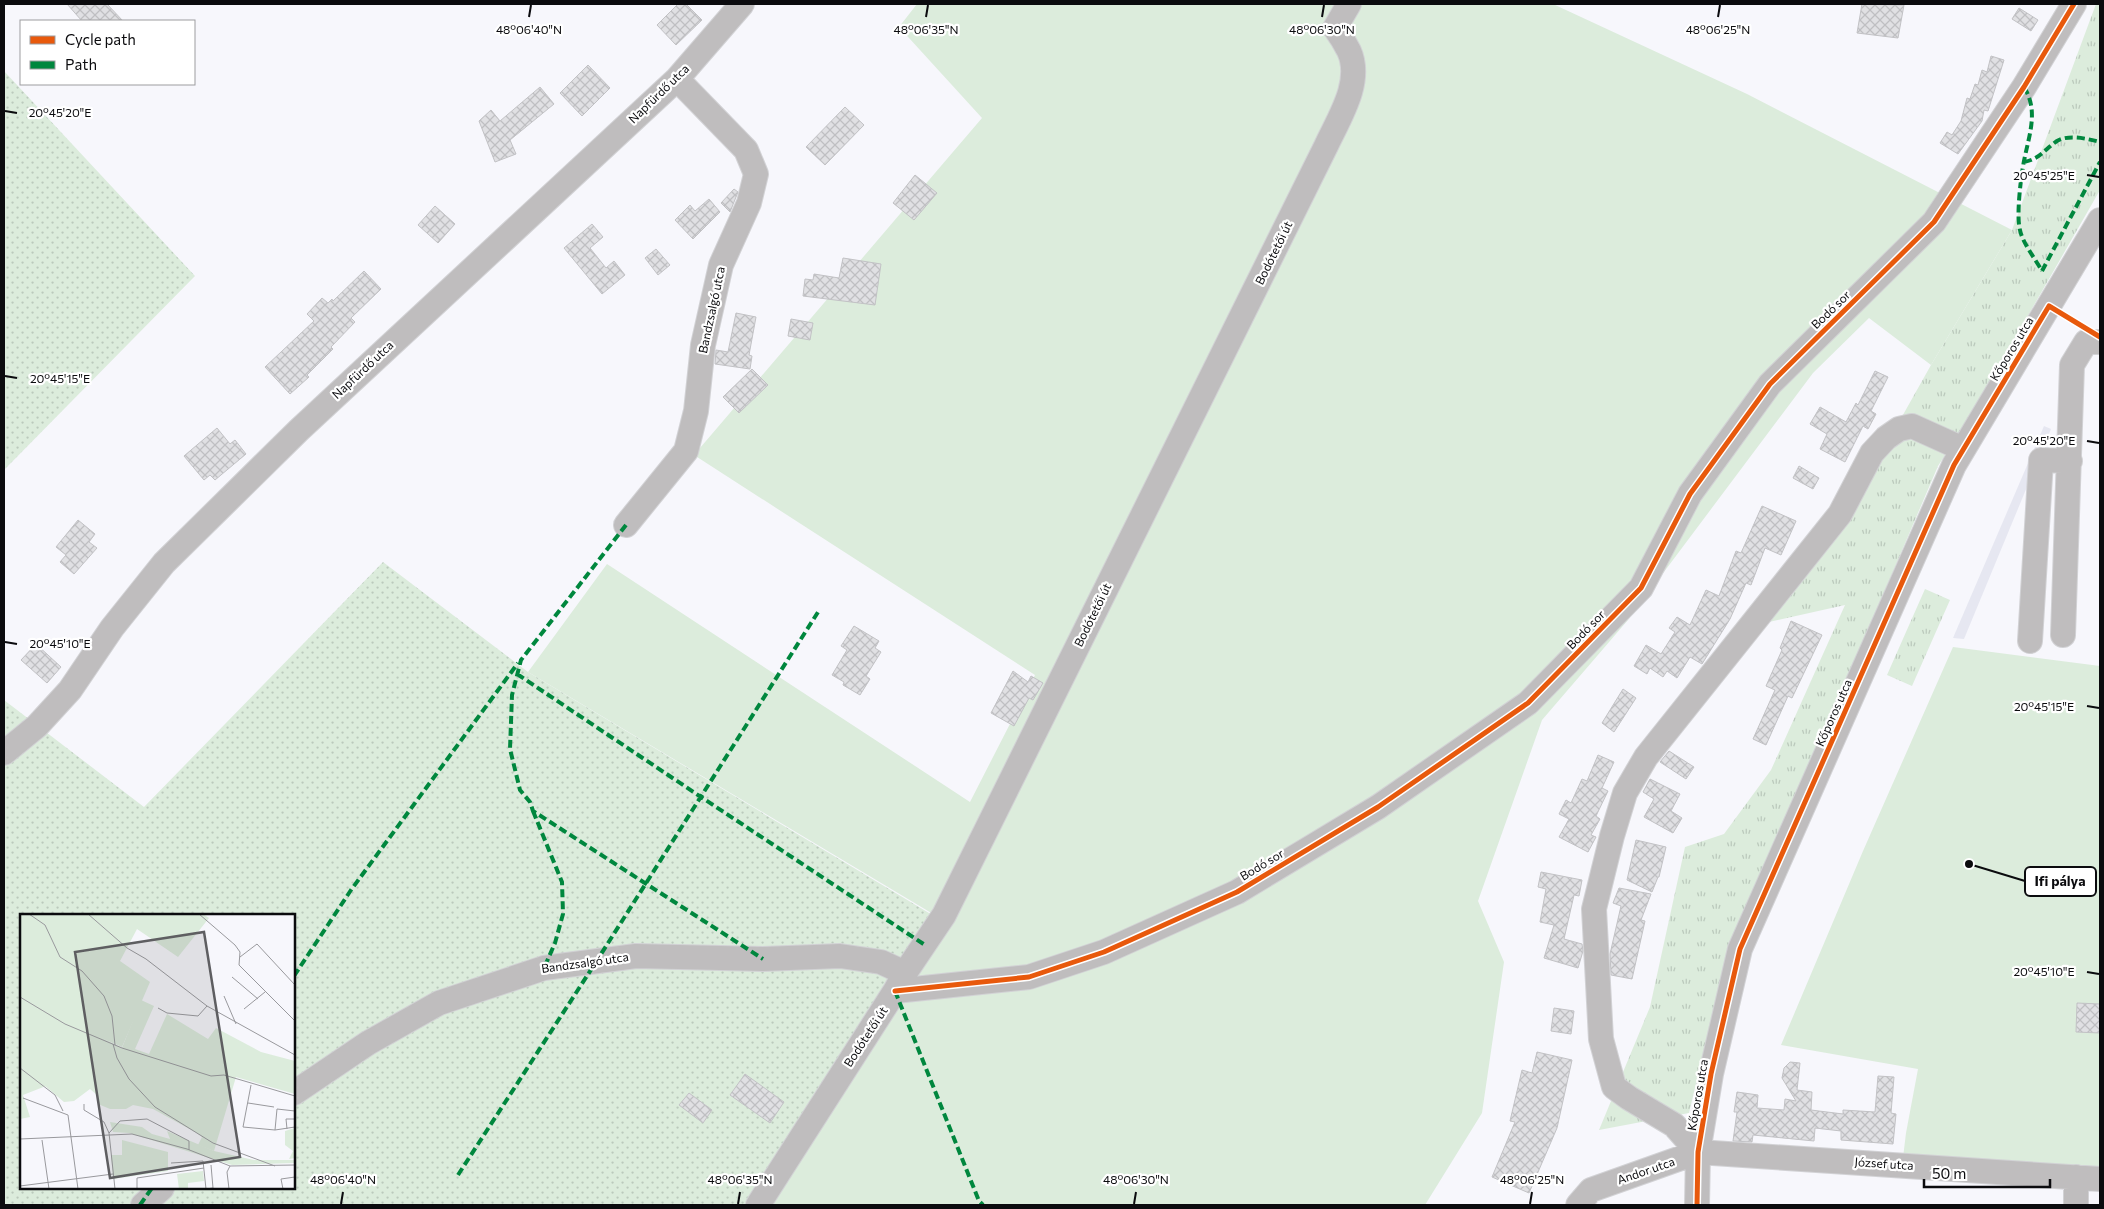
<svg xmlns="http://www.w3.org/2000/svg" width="2104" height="1209" font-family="Commissioner,sans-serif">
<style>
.built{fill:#e6e7f1}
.grass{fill:#dcecdc}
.park{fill:url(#park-tufts)}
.garden{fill:url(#garden-dots);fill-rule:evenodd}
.building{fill:url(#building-cross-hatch);stroke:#c2c2c5}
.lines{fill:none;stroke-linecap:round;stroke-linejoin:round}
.minor-casing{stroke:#d2d2d5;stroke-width:26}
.minor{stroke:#bfbdbe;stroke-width:24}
.quiet{stroke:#00873e;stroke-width:4;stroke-dasharray:8 4;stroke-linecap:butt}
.cycleway-casing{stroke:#fff;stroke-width:8}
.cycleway{stroke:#e8590c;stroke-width:5}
.ticks{fill:none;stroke:#0b0b0e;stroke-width:2}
.labels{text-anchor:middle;stroke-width:4.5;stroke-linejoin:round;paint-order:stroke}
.street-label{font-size:12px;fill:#0b0b0e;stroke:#fff}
.inset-road{fill:none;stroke:#99999d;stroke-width:1}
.view{fill:#5e5e61;fill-opacity:0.15;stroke:#5e5e61;stroke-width:2.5}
.inset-edge{fill:none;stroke:#0b0b0e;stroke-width:2.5}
.ticks-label{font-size:12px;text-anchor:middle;fill:#0b0b0e;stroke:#fff;stroke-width:4.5;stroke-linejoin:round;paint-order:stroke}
.leader{fill:none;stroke:#0b0b0e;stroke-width:2}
.callout-dot{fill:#0b0b0e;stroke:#fff;stroke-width:2}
.callout{fill:#fff;stroke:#0b0b0e;stroke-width:2}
.callout-label{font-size:14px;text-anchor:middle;font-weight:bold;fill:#0b0b0e}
</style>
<defs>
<pattern id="park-tufts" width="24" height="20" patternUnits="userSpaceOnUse" patternTransform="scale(1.25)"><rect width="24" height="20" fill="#dcecdc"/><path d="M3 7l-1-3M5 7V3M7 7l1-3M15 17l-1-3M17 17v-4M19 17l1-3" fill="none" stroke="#bbc9bc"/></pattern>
<pattern id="garden-dots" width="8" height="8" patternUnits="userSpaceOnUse" patternTransform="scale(1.25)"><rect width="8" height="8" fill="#dcecdc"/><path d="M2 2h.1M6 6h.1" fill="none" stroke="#bbc9bc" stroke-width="1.8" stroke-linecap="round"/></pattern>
<pattern id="building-cross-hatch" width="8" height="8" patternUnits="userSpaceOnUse" patternTransform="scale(1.25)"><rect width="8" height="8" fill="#e0e0e3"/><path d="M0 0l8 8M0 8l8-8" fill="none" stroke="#bfbfc2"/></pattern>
</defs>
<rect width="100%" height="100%" fill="#f7f7fc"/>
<path class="built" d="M2044,426L2051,429L1964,639L1953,638Z"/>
<path class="grass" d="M917,4H1553L1747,94L2012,230L1931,365L1869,318L1813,373L1628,620L1542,720L1478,901L1504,962L1482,1113L1425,1205H752L938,917L528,672L607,564L970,802L1035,675L694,455L982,118L899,27Z
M1953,647L2100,666V1183L1901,1174L1906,1133L1918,1069L1781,1045L1863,851Z"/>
<path class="park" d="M2096,4H2100V190L1979,401L1938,466L1723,970L1689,1113L1599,1130L1650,1007L1685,847L1724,834L1771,770L1845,605L1760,624L1863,486L1931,365L2012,230Z
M1925,589L1950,600L1912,686L1887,675Z"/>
<path class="garden" d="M4,71L195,276L4,470Z
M383,562L528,672L934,916L750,1205H4V700L144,807ZM21,915H294V1188H21Z"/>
<path class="building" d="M67,4H107L123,21H82Z
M678,4H686L702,20L676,45L657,25Z
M1862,4L1904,5L1898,38L1857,33Z
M2019,8L2038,20L2031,31L2012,19Z
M1991,56L2004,60L1988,111L1984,110L1982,121L1958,154L1940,143L1947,132L1952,135L1961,121L1967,98L1970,99L1975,84L1978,85L1982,70L1987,72Z
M588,65L610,88L582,116L560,93Z
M540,87L554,104L510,140L516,154L495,162L479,121L491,110L500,121Z
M845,107L864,125L825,165L806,147Z
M915,175L937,193L914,220L893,203Z
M734,189L738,192L730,212L721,203Z
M709,199L720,212L693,239L675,220L690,205L695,211Z
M435,206L455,224L438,243L418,225Z
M592,224L603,237L590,248L606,268L614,261L625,275L602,294L564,248Z
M656,249L670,265L658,275L645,258Z
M843,258L881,264L875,305L803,296L805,279L813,280L814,274L839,278Z
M364,271L381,289L351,318L355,322L331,347L333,349L307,375L309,377L290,394L265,367L314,321L307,314L322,298L328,303L332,299L333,301Z
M736,313L756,317L749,355L752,356L750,369L715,364L716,350L728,352Z
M791,319L813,323L810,340L788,336Z
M752,369L768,385L739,413L723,397Z
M1875,371L1888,377L1871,411L1876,414L1868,429L1863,426L1845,462L1820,449L1827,434L1810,424L1820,407L1846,422L1856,403L1858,405Z
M217,428L230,444L235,440L246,454L215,480L210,475L204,480L184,456Z
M1799,466L1819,478L1813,489L1793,478Z
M1762,506L1796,521L1781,555L1765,548L1751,585L1746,583L1730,619L1702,664L1690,657L1677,678L1667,671L1663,677L1650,668L1647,674L1634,666L1646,645L1661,654L1675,632L1669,628L1677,617L1690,625L1706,590L1719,596L1736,551L1741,553Z
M78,520L95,534L89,542L97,548L74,574L60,562L66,555L56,547Z
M1791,621L1822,635L1792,698L1788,696L1766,745L1753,739L1775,690L1766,686L1782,650L1780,648Z
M854,626L879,641L875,648L881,652L866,676L870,679L860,695L843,685L844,682L832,675L847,650L841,646Z
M36,644L61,667L47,683L21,660Z
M1013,671L1028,682L1031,676L1043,683L1033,700L1029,698L1014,726L991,713Z
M1623,689L1636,698L1614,732L1602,723Z
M1669,751L1694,767L1686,779L1660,762Z
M1598,755L1614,762L1602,788L1608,791L1596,816L1600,819L1591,835L1596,837L1588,852L1559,837L1569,819L1559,814L1566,800L1571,803L1582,779L1587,781Z
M1650,779L1680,794L1671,811L1682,818L1673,833L1644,817L1654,799L1643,792Z
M1636,840L1666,847L1659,877H1658L1652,892L1627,880Z
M1541,872L1582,880L1579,896L1574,895L1564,939L1582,944L1583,951L1578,968L1544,958L1554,925L1540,922L1546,889L1538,887Z
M1619,888L1651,894L1641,920L1645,921L1632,979L1611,975L1610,954L1621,906L1613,903Z
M2077,1003L2100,1004V1033L2076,1032Z
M1554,1008L1574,1011L1571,1034L1551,1031Z
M1537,1052L1572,1060L1557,1128L1529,1193L1492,1177L1515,1122L1510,1121L1522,1070L1532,1073Z
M1790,1062L1800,1063L1797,1090L1812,1092L1811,1110L1843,1114V1110L1875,1112L1878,1076L1894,1077L1891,1113L1896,1114L1893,1144L1841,1140V1131L1815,1128L1814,1141L1753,1135L1752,1142L1733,1141L1737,1112H1734L1737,1092L1758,1095L1757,1108L1784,1110L1785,1099L1796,1101L1782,1078L1784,1068Z
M745,1074L784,1102L770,1123L730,1095Z
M689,1093L712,1110L703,1123L679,1105Z"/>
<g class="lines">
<defs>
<path id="minor" d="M626,525L686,451L696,411L703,345L721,265L749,203L756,174L746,150L677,79
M2063,635L2072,365L2086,342H2100
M2030,641L2041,460L2070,461
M4,753L37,726L70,690L112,628L164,563L299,430L677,79L742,4
M895,991L1029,977L1104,952L1237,892L1378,807L1528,703L1641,588L1690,494L1770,384L1934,222L2024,87L2074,4
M294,1093L368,1043L439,1003L544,968L636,956L763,959L840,956L881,962L905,973
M1698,1152L1674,1125L1629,1098L1614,1087L1601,1039L1594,909L1612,836L1625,793L1646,757L1840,514L1872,453L1886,438L1899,429L1912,426L1963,449
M143,1205L162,1188
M758,1205L895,991L905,973L944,915L1326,146C1339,118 1363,82 1349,51C1345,43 1340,35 1335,28L1349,4
M1578,1205L1591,1190L1698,1152L2100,1179
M1697,1205L1698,1152L1711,1074L1740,949L1954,465L2100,220
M2076,1205V1177"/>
</defs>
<use href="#minor" class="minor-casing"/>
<use href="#minor" class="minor"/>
<path class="quiet" d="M2024,87C2039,111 2029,135 2024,161C2021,176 2016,216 2020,230C2022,242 2036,260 2042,271
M2024,162C2040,159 2044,150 2057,141C2069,134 2088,139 2100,142
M2042,271L2100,162
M626,525L521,660L512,695L510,749L520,790L530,802L533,811L763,959
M517,674L701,797L925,945
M533,811L562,882L563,914L555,943L544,968
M294,976L351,890L518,663
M895,991L979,1201L983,1205
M458,1175L596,962L820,609
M140,1205L152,1188"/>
<defs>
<path id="cycleway" d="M895,991L1029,977L1104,952L1237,892L1378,807L1528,703L1641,588L1690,494L1770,384L1934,222L2024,87L2074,4
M1697,1205L1698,1152L1711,1074L1740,949L1954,465L2049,306L2100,337"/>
</defs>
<use href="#cycleway" class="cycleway-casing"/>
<use href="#cycleway" class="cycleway"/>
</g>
<path class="ticks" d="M529,17L531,5M926,17L928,5M1322,17L1324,5M1718,17L1720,5M5,111L17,113M2087,175L2099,177M5,376L17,378M2087,441L2099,443M5,642L17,644M2087,706L2099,708M2087,972L2099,974M341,1204L343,1192M738,1204L740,1192M1134,1204L1136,1192M1530,1204L1532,1192"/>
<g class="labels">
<g class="street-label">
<text transform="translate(659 94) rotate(-44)" y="4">Napfürdő utca</text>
<text transform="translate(1274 253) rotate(-64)" y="4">Bodótetői út</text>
<text transform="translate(712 310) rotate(-78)" y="4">Bandzsalgó utca</text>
<text transform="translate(1831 310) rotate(-44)" y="4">Bodó sor</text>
<text transform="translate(2012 349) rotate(-59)" y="4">Kőporos utca</text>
<text transform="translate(363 370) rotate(-43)" y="4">Napfürdő utca</text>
<text transform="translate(1093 615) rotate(-64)" y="4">Bodótetői út</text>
<text transform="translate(1586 630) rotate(-46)" y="4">Bodó sor</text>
<text transform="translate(1834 713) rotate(-66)" y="4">Kőporos utca</text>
<text transform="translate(1262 865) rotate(-31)" y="4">Bodó sor</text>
<text transform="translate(585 963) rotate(-8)" y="4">Bandzsalgó utca</text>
<text transform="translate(866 1037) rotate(-57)" y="4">Bodótetői út</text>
<text transform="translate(1698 1095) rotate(-80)" y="4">Kőporos utca</text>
<text transform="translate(1884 1164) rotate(4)" y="4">József utca</text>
<text transform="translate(1646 1171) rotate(-19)" y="4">Andor utca</text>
</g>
</g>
<g transform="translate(20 914)">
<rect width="275" height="275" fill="#f7f7fc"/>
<path d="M0,83L102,134L121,86L134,92L115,135L129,140L147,100L188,125L196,114L241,138L275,147V180L216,163L194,237L178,231L182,223L175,218L133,195L113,191L106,195H90L78,190L77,181L70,175L54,187L44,188L0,151ZM275,214V244L269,245L273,237L265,231V217ZM102,226L148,238V257L93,265L91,241H102Z" fill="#dcecdc"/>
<path d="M90,208L122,213L132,220L150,225L147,217L194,237L234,246H275V249L212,251L109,219L93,218ZM183,257L184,267L168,269V274L159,275L157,260Z" fill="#dcecdc"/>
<path d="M0,0H183L189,4L158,43L117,15L100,47L130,68L102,133L44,108L0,83ZM0,151L26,172L3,181L10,203L0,205Z" fill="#dcecdc"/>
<path class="inset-road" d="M9,0L25,11L40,43L62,57L84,82L92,102L95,131M68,0L107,34L126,45L187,92L275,141M179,0L215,31L220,38L219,51L275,107M220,43L237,30L275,71M212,63L238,85M204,82L216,110M0,83L45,110L102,134L191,162L204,161L275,182M138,94L147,99L178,102L187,92M224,95L245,78M93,130L97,144L109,165L135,193L193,229L255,252M0,154L35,181L43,197M231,171L223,213L255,216L275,213M3,184L48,201L58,275M228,189L254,193M64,190V196L84,208L89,219L95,275M267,215L266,205H275M255,216L257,195L275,197M89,219L100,207L127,205L169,227V236M0,225L112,220L167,235L210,252L275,251M22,226L29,275M151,249L183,247L186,275M0,272L93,260M117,275V264L184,254M186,275L193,274L191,251M209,275L207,258L210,252M263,275L261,265L275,263"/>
<path class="view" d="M184,18L220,243L90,264L55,38Z"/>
<rect width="275" height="275" class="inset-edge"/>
</g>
<g class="ticks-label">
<text x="529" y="34">48°06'40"N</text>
<text x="926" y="34">48°06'35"N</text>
<text x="1322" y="34">48°06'30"N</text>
<text x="1718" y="34">48°06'25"N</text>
<text x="60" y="117">20°45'20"E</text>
<text x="2044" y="180">20°45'25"E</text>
<text x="60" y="383">20°45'15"E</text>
<text x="2044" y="445">20°45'20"E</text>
<text x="60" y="648">20°45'10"E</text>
<text x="2044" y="711">20°45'15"E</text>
<text x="2044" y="976">20°45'10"E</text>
<text x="343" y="1184">48°06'40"N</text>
<text x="740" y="1184">48°06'35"N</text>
<text x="1136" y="1184">48°06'30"N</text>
<text x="1532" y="1184">48°06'25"N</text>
</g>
<path class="leader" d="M1969 864L2025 881"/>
<circle class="callout-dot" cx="1969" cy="864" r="5"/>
<rect class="callout" x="2025" y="867" width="71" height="29" rx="5"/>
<g class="callout-label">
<text x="2060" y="886">Ifi pálya</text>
</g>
<rect width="2104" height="1209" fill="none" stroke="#0b0b0e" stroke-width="10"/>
<rect x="20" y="20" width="175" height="65" fill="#ffffff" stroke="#9d9d9f"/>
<rect x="30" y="36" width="25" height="8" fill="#e8590c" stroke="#9d9d9f"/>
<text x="65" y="45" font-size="15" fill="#0b0b0e">Cycle path</text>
<rect x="30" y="61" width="25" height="8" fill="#00873e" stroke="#9d9d9f"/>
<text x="65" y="70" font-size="15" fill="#0b0b0e">Path</text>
<path d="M1924 1179v8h126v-8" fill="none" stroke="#0b0b0e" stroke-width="2.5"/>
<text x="1932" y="1179" font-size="15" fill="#0b0b0e" stroke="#ffffff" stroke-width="4" paint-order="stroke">50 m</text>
</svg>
